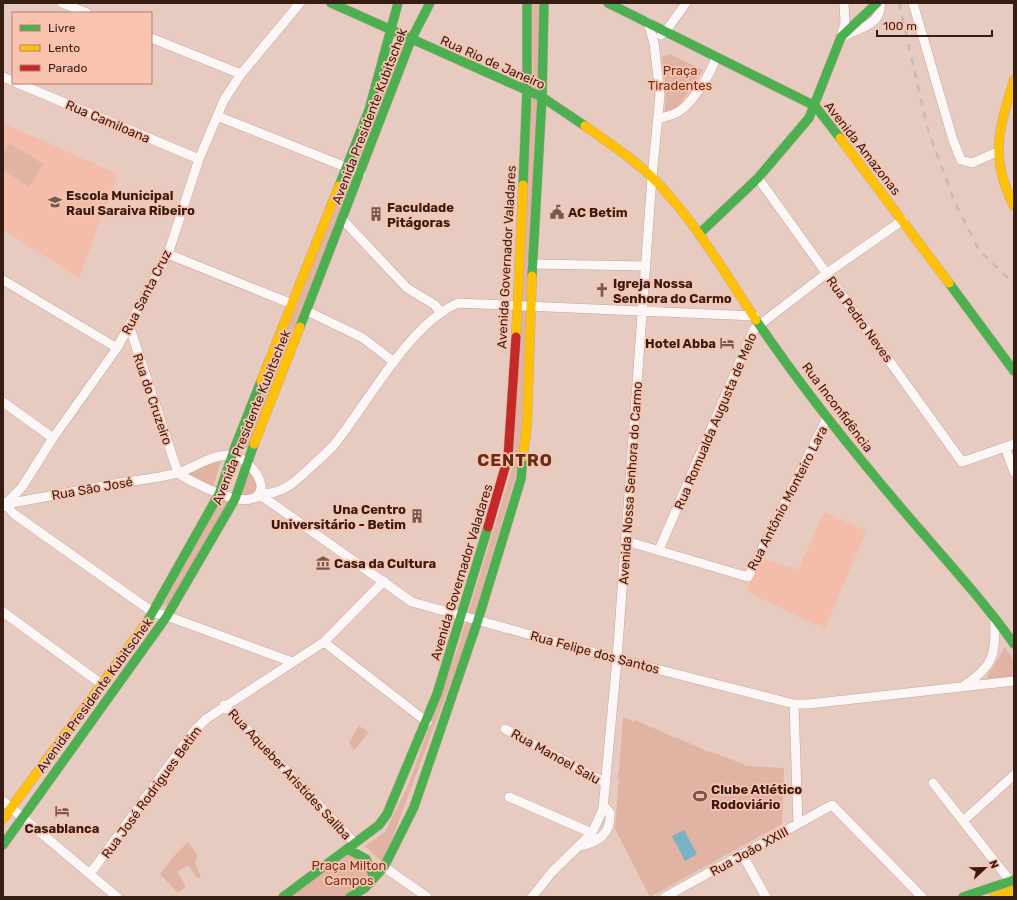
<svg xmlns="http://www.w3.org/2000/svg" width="1017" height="900" font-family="Rubik,sans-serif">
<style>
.built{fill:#f4bdaa}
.green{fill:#e0b3a2}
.water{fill:#78b2c3}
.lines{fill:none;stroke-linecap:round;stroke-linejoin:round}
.street-casing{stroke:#c0a79e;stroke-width:10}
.fast-casing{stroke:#c0a79e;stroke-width:10}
.slow-casing{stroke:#c0a79e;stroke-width:10}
.jam-casing{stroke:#c0a79e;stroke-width:10}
.street{stroke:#fcf7f6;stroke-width:9}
.fast{stroke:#4caf50;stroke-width:9}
.slow{stroke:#ffc107;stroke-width:9}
.jam{stroke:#c62828;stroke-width:9}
.rail{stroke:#c3bcb8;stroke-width:2.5;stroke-dasharray:7 7;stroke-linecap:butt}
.labels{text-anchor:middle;stroke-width:3.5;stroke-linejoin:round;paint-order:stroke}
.street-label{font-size:13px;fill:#361d14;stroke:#f9c3af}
.park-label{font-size:13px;fill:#743117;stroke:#f9c3af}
.poi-label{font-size:13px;font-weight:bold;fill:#361d14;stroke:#f9c3af;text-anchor:start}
.district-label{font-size:17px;font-weight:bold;letter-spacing:1px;fill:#632c18;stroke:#f9c3af}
</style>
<rect width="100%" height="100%" fill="#e8cbc0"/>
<path class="built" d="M3,123L118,174L79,278L3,230Z
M824,512L866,531L825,629L746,591L761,558L798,570Z"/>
<path class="green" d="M531,3H539V56L521,444L515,479L465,645L383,863L365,846L385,832L407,788L458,647L513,465L533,75Z
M400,44L405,46L358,167L352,163Z
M670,54L703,70L676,110L665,112L666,89L662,57Z
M10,143L43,164L29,187L3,170V153Z
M346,174L355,177L249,448H241Z
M221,461L213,487L183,473Z
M250,469L258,487L255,494L239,496Z
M221,500L229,502L169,607L163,605Z
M1005,647L1014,661V676L986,679Z
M623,717L634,722L635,720L676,738V737L711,753L712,752L743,764L745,766L784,768L782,824L650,897L615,829L619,779L617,778L619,771Z
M359,726L369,732L354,750L349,742Z
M188,842L197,855L195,863L201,876L198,879L188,865L177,872L186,886L178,893L160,874L175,855Z
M343,853L360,855L370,878L347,897H285Z"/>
<path class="water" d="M684,830L697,854L685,861L672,836Z"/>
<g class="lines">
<defs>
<path id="street" d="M62,3L87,13
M913,3L953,140L961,160L972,163L997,152
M661,35L666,31L686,3
M846,35C860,29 883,23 880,3
M841,37L845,23L844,3
M151,38L241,74
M3,77L13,81
M17,83L199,159
M217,116L361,173
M658,119C663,117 670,116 676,113C691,106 712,72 716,57
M758,178L962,462L1014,444
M343,220L407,288L435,305L441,313
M168,254L292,304
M532,264L646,266
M3,280L117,348
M307,311L363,338L394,362
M129,325L178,473
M3,402L53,438
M1005,447L1014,472
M259,494L412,602L617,659L794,704H809L1014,681
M260,494C284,494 295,482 312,466C319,459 328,452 334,445C368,403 408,325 458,303L755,316
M3,502L14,514L154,613L167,616L292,662
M6,504C44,497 82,490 120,483C139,480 159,478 177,473C195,468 211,454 231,455C244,455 266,479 260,492C250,514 191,482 178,473
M3,507L22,487L53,438L117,348L168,254L199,159L224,100L241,74L300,3
M626,541L748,577L827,418
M659,550L754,329L827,273L903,220
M3,612L103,685
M324,642L427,722
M965,685C995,665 995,654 995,619
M794,704L798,824
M224,705L355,843
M505,729L606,783
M933,783L1007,877
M509,797L592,833
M3,801L117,897
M963,821L1014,775
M579,846C599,842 611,834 610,813L604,806
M742,854L766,897
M384,867L427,897
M90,874L194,731L206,719L324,642L384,581
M532,897L552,872L592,833L603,809L617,659L652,177L660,95L654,43L648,22
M665,897L832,805L922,897"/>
<path id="fast" d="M331,3L542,97L585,126
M608,3L815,106L840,138
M523,185L527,89V3
M339,186L369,110L398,3
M699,234L758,178L809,118L841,37L877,3
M532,276L542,97L544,3
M949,283L1014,371
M756,320C802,388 854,453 908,516C944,558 982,599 1014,644
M300,327L411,40L430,3
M147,622L219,494L235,447L261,381
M3,845L167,616L235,499L254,444
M348,849L366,859L374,877
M283,897L379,825L387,814L437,694L488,527
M350,897L365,888L384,867L414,807L478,620L521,479L523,457
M963,897L1014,880"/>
<path id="slow" d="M1014,80C999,129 989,158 1014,206
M585,126C612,145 643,165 665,191C700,230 727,276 756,320
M840,138L949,283
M516,337L523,185
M261,381L339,186
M254,444L300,327
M523,457L527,425L532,276
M3,819L147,622
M994,897L1014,890"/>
<path id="jam" d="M488,527L508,457L516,337"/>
</defs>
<use href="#street" class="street-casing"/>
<use href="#fast" class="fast-casing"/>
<use href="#slow" class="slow-casing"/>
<use href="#jam" class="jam-casing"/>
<use href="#street" class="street"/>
<use href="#fast" class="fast"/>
<use href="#slow" class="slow"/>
<use href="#jam" class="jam"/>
<path class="rail" d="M899,3L928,130L955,203L979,250L1014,284"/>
</g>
<defs>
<symbol id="school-bare" viewBox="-9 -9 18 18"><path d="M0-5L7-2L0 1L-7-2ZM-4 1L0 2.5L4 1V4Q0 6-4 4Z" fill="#745a50" stroke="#f9c3af" stroke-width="2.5" paint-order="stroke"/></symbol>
<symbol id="civic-bare" viewBox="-9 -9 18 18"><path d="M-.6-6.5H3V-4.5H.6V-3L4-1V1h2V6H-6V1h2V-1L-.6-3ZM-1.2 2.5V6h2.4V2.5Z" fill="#745a50" stroke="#f9c3af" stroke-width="2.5" paint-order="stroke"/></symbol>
<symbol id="building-bare" viewBox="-9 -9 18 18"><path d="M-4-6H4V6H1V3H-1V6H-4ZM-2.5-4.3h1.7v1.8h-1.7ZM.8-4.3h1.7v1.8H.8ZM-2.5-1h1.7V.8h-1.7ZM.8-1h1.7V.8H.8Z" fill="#745a50" stroke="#f9c3af" stroke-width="2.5" paint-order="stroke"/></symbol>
<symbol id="church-bare" viewBox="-9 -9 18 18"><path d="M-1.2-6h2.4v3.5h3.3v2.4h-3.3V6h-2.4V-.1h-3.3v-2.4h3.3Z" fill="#745a50" stroke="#f9c3af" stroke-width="2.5" paint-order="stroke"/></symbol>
<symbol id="hotel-bare" viewBox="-9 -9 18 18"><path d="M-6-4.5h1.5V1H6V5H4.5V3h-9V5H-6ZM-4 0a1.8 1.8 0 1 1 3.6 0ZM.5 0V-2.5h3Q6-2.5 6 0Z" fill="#745a50" stroke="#f9c3af" stroke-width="2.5" paint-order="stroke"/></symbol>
<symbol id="museum-bare" viewBox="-9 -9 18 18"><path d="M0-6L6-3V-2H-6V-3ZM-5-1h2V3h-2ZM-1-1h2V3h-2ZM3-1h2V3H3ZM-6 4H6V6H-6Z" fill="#745a50" stroke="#f9c3af" stroke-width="2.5" paint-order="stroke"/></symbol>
<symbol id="stadium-bare" viewBox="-9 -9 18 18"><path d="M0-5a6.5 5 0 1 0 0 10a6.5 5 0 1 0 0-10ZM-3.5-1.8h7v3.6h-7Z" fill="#745a50" stroke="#f9c3af" stroke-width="2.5" paint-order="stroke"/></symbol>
</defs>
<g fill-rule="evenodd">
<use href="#school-bare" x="45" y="192" width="20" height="20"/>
<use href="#civic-bare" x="547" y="202" width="20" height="20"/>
<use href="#building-bare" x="366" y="204" width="20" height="20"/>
<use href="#church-bare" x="592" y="280" width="20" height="20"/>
<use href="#hotel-bare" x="717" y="333" width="20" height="20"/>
<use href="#building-bare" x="407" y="506" width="20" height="20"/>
<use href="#museum-bare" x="313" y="553" width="20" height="20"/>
<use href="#stadium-bare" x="690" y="786" width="20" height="20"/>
<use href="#hotel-bare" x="52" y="801" width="20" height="20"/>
</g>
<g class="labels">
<g class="street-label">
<text transform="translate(493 62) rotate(24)" y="5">Rua Rio de Janeiro</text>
<text transform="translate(369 116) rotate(-69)" y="5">Avenida Presidente Kubitschek</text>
<text transform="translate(108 121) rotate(23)" y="5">Rua Camiloana</text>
<text transform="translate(863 148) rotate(52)" y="5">Avenida Amazonas</text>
<text transform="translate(506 257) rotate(-87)" y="5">Avenida Governador Valadares</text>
<text transform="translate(146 292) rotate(-63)" y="5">Rua Santa Cruz</text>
<text transform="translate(860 319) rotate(54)" y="5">Rua Pedro Neves</text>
<text transform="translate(153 399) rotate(71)" y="5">Rua do Cruzeiro</text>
<text transform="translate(838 407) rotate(53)" y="5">Rua Inconfidência</text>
<text transform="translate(251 417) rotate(-68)" y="5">Avenida Presidente Kubitschek</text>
<text transform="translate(715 421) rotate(-67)" y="5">Rua Romualda Augusta de Melo</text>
<text transform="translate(630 483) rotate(-86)" y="5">Avenida Nossa Senhora do Carmo</text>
<text transform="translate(92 488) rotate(-10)" y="5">Rua São José</text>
<text transform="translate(787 498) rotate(-63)" y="5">Rua Antônio Monteiro Lara</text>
<text transform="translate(461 572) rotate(-73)" y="5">Avenida Governador Valadares</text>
<text transform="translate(595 652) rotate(15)" y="5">Rua Felipe dos Santos</text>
<text transform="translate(94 695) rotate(-54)" y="5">Avenida Presidente Kubitschek</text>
<text transform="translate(556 756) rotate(29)" y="5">Rua Manoel Salu</text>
<text transform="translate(290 774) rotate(47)" y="5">Rua Aqueber Aristides Saliba</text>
<text transform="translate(151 792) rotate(-54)" y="5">Rua José Rodrigues Betim</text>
<text transform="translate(749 851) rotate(-29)" y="5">Rua João XXIII</text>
</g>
<g class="park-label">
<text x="680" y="75">Praça<tspan x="680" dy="15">Tiradentes</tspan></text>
<text x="349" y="870">Praça Milton<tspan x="349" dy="15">Campos</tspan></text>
</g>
<g class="poi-label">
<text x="66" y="200">Escola Municipal<tspan x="66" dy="15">Raul Saraiva Ribeiro</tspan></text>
<text x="387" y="212">Faculdade<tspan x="387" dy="15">Pitágoras</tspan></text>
<text x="568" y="217">AC Betim</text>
<text x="613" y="288">Igreja Nossa<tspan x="613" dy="15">Senhora do Carmo</tspan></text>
<text x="716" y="348" text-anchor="end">Hotel Abba</text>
<text x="406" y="514" text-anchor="end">Una Centro<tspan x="406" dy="15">Universitário - Betim</tspan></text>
<text x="334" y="568">Casa da Cultura</text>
<text x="711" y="794">Clube Atlético<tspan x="711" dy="15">Rodoviário</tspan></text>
<text x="62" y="833" text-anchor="middle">Casablanca</text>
</g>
<g class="district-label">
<text x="515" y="466">CENTRO</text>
</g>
</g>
<rect width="1017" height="900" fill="none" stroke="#361d14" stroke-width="8"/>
<rect x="12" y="12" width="140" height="72" fill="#f9c3af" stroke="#ab8171"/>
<rect x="20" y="25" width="20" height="6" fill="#4caf50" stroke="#ab8171"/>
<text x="48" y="32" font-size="12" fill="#361d14">Livre</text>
<rect x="20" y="45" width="20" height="6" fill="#ffc107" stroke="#ab8171"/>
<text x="48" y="52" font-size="12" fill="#361d14">Lento</text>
<rect x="20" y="65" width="20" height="6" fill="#c62828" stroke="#ab8171"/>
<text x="48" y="72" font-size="12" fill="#361d14">Parado</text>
<g transform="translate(985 868) rotate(68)" stroke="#f9c3af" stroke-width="3" paint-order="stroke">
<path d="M0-3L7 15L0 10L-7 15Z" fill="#361d14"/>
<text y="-6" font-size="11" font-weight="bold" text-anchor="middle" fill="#361d14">N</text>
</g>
<path d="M877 30v6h115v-6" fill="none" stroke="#361d14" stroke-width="2"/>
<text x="883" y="30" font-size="12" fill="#361d14" stroke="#f9c3af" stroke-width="3" paint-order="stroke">100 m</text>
</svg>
